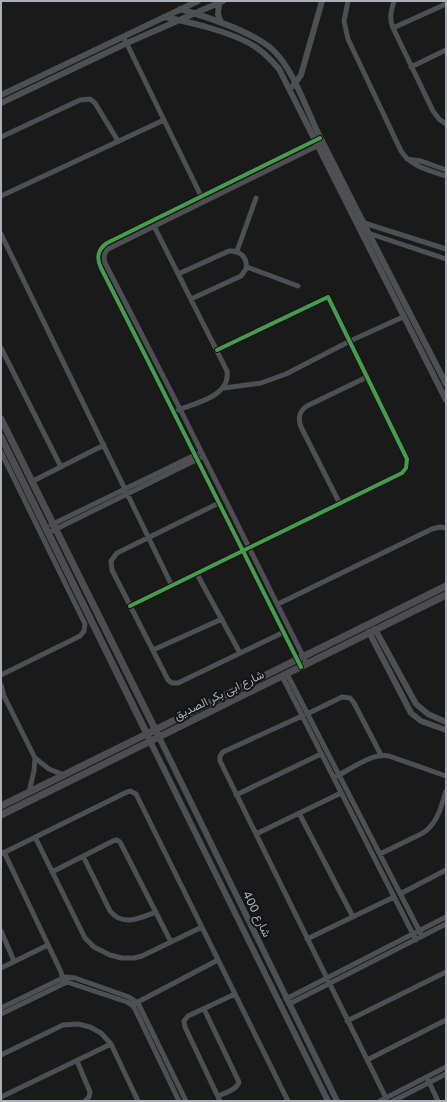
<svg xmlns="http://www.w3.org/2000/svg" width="447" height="1102" font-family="'Golos Text',Vazirmatn,sans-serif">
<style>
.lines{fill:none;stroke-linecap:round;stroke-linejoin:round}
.minor{stroke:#4e4f53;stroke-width:5}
.tertiary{stroke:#4e4f53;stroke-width:6}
.secondary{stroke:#4d4d51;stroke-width:7}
.cycleway-casing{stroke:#141416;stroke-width:6}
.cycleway{stroke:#469c4c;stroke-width:4}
.labels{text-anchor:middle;stroke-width:4;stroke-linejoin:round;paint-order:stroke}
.street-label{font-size:12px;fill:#acafba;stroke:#141416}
</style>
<rect width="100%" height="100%" fill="#1a1a1a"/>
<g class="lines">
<path class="minor" d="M348,1L344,21L348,39L401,151C411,167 429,170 446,176
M394,1C391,11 389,19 393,28L433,111L439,119L446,124
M393,28L446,4
M125,40L202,198
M411,67L446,50
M1,137L80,100L90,99L95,103L118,141
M407,159L421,161L446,170
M1,196L164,120
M361,222L446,249
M154,226L227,371C231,396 196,403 178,410
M368,233L446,259
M1,234L172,586
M237,251L256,198
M247,267L298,286
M178,274L229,251C240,250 248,258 246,269L241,276L191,299
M1,348L61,467
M224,388L261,383L286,374L350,341L403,317
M1,452L85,624L84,631L80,636L1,675
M33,481L104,445
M219,503L117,553L111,561L112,570L168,680L172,683H178L284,632
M340,504L301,427C298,419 299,411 307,406L367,377
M51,525L197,454
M48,533L200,458
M197,574L240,653
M278,604L432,529L440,527L446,528
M130,606L402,473L406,468L407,459L328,297L217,350
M153,650L222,619
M298,661L145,355L101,268C96,258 98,249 107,243L318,139
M307,664L180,409L105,263C103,257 104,253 108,249L321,144
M287,674L422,936
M282,676L416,940
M1,685L4,696
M1,693L4,696L35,758L49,769L64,775
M307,714L342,697L350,698L354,703L381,755
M302,716L223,752L220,756V761L386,1098
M337,776C353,768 371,753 389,756L446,776
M29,792L34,771L35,758
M236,795L321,754
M299,813L353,917
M256,834L341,793
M35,837L85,938L94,947L110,955L122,958H134L142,956L202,927
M4,852L61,972L63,980
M1,854L127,792L130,791L136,794L288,1101
M380,854L423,833C438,823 441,807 446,791
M83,856L110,911C123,927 140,918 156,912
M52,872L113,841L117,840L120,842L171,942
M400,894L446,870
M1,931L14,961
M307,939L394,897
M1,968L48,945
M286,999L446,917
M134,1004L218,960
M289,1004L446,924
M1,1008L65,977L75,978L129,997L135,1001L139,1005L186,1101
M204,1009L239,1082C237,1090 225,1093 218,1096
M1,1014L67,982L127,1002L132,1005L135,1009L179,1101
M347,1021L446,972
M1,1055L63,1025L78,1024L90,1027L101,1033L111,1044L138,1101
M367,1060L446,1020
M77,1061L90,1092L89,1097L85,1101
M428,1080L438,1101
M1,1097L111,1044
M220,1101L185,1027L184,1021L188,1016L235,994
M380,1101L446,1067
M393,1101L446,1074"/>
<path class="tertiary" d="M219,3L218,14L221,23
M180,9C207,17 255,32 274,51C295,72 307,112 321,139C362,221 404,302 446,384
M164,17C190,22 236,33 257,48C266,54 272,61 279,69L446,400
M293,86L301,75L322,1
M1,95L198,1
M1,103L127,43L223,1
M375,629L416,704L428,714L446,722
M369,632L411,713L421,721L446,730
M159,737L337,1101
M150,741L328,1101"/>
<path class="secondary" d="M1,419L157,733
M1,437L148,736
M1,806L446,586
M1,815L446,595"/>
<defs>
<path id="cycleway" d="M130,606L402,473L406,468L407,459L328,297L217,350
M301,667L145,355L101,268C96,258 98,249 107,243L320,138"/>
</defs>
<use href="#cycleway" class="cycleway-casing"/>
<use href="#cycleway" class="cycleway"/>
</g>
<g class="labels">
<g class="street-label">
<text transform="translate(219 695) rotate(-26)" y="4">شارع ابى بكر الصديق</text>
<text transform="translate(257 914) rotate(64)" y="4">شارع 400</text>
</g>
</g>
<rect width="447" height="1102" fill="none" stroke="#acafba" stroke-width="4"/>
</svg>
